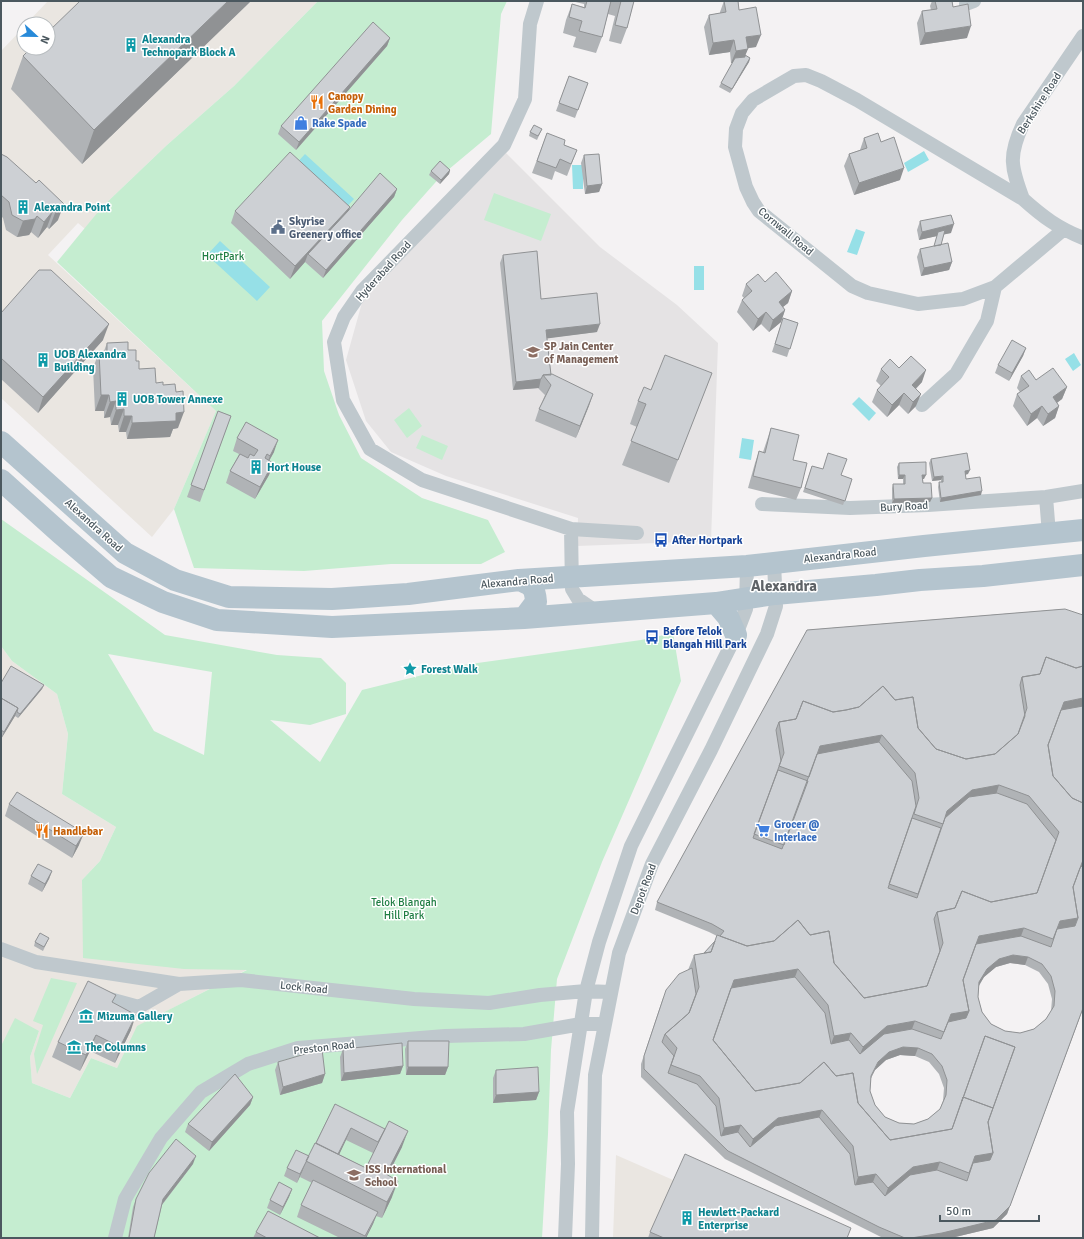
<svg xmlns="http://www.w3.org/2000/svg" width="1084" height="1239" font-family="Signika,sans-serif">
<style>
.commercial{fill:#eae6e1}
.education{fill:#e5e3e4}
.green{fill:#c5edd0;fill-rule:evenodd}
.water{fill:#96e0e7}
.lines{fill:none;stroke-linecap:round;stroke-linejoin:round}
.minor{stroke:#bfc8cd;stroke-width:14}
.primary{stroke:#b4c4ce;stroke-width:22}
.wall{fill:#b0b3b6;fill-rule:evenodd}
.shaded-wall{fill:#909294}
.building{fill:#cdd0d4;stroke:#909294;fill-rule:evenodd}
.labels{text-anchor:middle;stroke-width:3;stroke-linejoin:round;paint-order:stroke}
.culture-label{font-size:11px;font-weight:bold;fill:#0d838f;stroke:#fff;text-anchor:start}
.food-label{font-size:11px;font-weight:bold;fill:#c56008;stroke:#fff;text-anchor:start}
.street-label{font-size:11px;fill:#4b585f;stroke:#fff}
.shop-label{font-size:11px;font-weight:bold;fill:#366cbe;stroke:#fff;text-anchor:start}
.service-label{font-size:11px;font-weight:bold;fill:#4e5e75;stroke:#fff;text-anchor:start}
.park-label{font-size:11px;fill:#1f7d43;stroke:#fff}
.education-label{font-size:11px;font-weight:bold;fill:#785e54;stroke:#fff;text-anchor:start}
.transit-label{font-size:11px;font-weight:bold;fill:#164399;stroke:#fff;text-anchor:start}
.district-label{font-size:15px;font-weight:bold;fill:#5f6367;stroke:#fff}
</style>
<rect width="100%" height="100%" fill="#f4f2f3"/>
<path class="commercial" d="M48,1H318L234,86L167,145L102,207L85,229L78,223L48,255L216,411L174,509L152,537L1,398V51L24,27V48H48V24H26Z
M1,646L12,661L57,694L68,734L62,794L116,827L100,861L82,880L184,969H248L138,1026L117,1068L91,1058L70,1098L32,1083L30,1057L39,1031L1,1046Z
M616,1155L806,1238H613Z"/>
<path class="education" d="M506,153L600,247L677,305L718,343L711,541L577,546L578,518L446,476L391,452L366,421L346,360L363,299L391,268Z"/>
<path class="green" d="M318,1H507L501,14L491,134L442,175L402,220L322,321L324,371L339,415L361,458L422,498L488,520L505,552L481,564H391L304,571L194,568L174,509L216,411L57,262L102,207L167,145L234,86Z
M494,193L551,214L541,241L484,220Z
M409,408L422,426L407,438L394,420Z
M422,435L448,446L442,460L416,448Z
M1,519L165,635L277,655L321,658L346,683V714L310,725L270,720L320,762L362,690L463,665L641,640L673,633L681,681L602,862L557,979L551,1050L548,1134L542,1238H1V1046L15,1018L39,1031L30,1057L32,1083L70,1098L91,1058L117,1068L137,1026L247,970L184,969L83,958L82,880L100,861L116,827L62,794L68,734L57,694L12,661L1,646ZM108,654L212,672L204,755L154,731Z
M51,978L77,983L37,1074L34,1054L43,1025L33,1021Z"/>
<path class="water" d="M924,151L929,160L908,172L904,163Z
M305,154L354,199L342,212L293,167Z
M572,165H583V189H573Z
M856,229L865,232L857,255L847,252Z
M220,241L270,287L257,301L207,255Z
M694,266H704V290H694Z
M1074,353L1081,365L1073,371L1065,359Z
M859,397L876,413L869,421L852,404Z
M742,438L754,440L751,460L739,458Z"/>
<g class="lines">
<path class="minor" d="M537,1L530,24L525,99L504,145L362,291L344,317L334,342L343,400L370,449L422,480L571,529L637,533
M966,4L974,1
M1023,199C1011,167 1008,156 1023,124L1083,36
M1063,230L995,287L963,299L918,304L868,293L852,286L759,211L753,202L746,187L735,147L736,129L742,113L753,100L794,76L806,75L821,81L857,100L1023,199C1043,217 1058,228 1083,238
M922,405L956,374L987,321L995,287
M1046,497L1049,534
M762,504L850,508L928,505L1046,497L1083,491
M571,529L572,589L578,599L597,612
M1,949L36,962L179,984L241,980L414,999L489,1003L540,995L586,991L610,992
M95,995L139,1007L179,984
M115,1238L125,1199L161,1138L201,1092L248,1064L298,1048L445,1036L524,1034L581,1024H605
M565,1238L568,1164L567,1112L586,991L599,942L631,846L736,635L746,609L747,566
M592,1238L595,1075L619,953L652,864L711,750L767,634L776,606L774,563"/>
<path class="primary" d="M1,442L125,553L175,580L229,597L332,599L408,594L519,580L747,566L924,546L1083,530
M1,480L60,533L111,577L163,602L217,620L332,627L524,618L716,603L775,594L876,585L920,580L983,576L1083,565
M519,580C532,585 535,587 536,602L524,618
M716,603L728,617L736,635"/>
</g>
<path class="wall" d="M251,1L82,164L11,89L23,56Z
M571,1H634L627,28L621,44L609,41L615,16L608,14L602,37L596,53L573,47L576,37L563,33L566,20L572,4L584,7V4Z
M724,1H738L739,10L756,47L748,48L745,55L750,58L749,62L730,93L719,87L721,83L733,63H731L730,52L709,55L704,27L709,15L720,13V12Z
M932,1H952L953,7L967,38L920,45L917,23L922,11L931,10L930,6Z
M390,38L387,46L296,150L278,134L281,126Z
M569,76L588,83L575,118L556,111Z
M542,129L537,140L529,136L530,132Z
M547,133L564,145L577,150L567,176L555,171L552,180L532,173Z
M864,138L881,142L900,180L854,195L844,166L849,154L860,150Z
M1,154L36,183L39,180L58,220L49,229L47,227L38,238L31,232L29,235L17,237L6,230L3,218L1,216Z
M584,155L602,184L599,192L585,194L581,163Z
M450,170L449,174L440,184L429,175L431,171Z
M397,189L394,197L323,278L305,262L290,279L231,223L235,211L350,207L348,211Z
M920,221L951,233L944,234L941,245L952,262L949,270L921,276L917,257L920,249L934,246L937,236L919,240L917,230Z
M503,255L541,299L597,332L547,338L551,375L593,394L576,438L535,421L539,409L545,395L538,388L513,390L500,263Z
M765,282L792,291L788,303L783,307L785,310L781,322L769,332L761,324L753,331L737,312L742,300L744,298L742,296L746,284Z
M1,313L103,340L38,413L1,379Z
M783,318L798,323L787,357L772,352Z
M107,343L128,350L136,361L139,369L156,383L163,385L178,428L173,429L170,437L127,439L126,432H119L118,425H111L110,417L104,418V411H95L93,368L99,352L104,351Z
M1026,348L1023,356L1009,381L995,373L998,365Z
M899,368L922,382L916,389V406L908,414L899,405L887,417L872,402L877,390L881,386L876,381L881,369Z
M712,373L669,483L622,465L637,427L630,424L638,401L651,390Z
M1021,376L1036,380L1067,387L1062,399L1057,403L1059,406L1055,418L1043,426L1037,418L1027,426L1013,406L1017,394L1020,392L1017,388Z
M218,411L231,416L200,502L187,497Z
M771,428L793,460L801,488L796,500L748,488L755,463L759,451L763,452Z
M237,438L274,452L269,461L273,463L269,475L255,499L226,483L230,471L239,454L233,451Z
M931,459L968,474L965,475L966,479L981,495L940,502L938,487L939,482H941V480L932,481L929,463Z
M899,463L924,479H923V483L932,498L930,502L892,503V488L893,484H903V479H898L897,467Z
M812,466L852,479L843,505L803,492Z
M1065,609L1081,1014L1007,1214L993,1228L951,1238H883L725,1159L641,1077V1064L663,998L688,970L694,955L704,953L715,941L717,936L709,932L655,910L657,902L807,630ZM1010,963L1025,965L1039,972L1048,984L1052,999L1051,1011L1046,1019L1034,1029L1020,1033L1005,1031L991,1024L982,1012L978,997L979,986L984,977L996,967ZM900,1055L915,1056L929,1062L939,1074L944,1088L943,1101L940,1109L928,1119L914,1124L899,1123L885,1117L875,1105L870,1091L871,1078L875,1070L886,1060Z
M1,683L44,685L42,689L18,718L15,716L1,739Z
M9,804L79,845L72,858L5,816Z
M52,871L49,879L42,892L28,884L31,876Z
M49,938L43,951L34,946L35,942Z
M113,1003L131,1030L115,1063L90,1051L80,1071L52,1057L58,1042Z
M408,1041L448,1067L445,1075H406L405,1049Z
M343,1049L403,1066L400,1074L341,1081L340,1057Z
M278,1062L325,1074L322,1083L280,1095L275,1070Z
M496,1070L539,1092L536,1100L493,1103V1078Z
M253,1097L250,1105L209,1151L185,1132L188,1124Z
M335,1104L402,1147L388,1175L392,1197L382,1218L376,1216L373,1224L366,1238H340L297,1217L301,1205L312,1183L300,1177L302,1172L297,1183L284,1176L287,1168L309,1156ZM346,1140L373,1153L366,1168L339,1154Z
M193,1164L162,1205L154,1238H128L133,1207L136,1199Z
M292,1189L289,1197L280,1215L267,1208L270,1200Z
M256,1232L320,1238H253Z
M650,1232L847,1238H648Z"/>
<path class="shaded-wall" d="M228,1H251L82,164L94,130Z
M971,26L967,38L920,45L925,33Z
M761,35L756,47L741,49L746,37Z
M390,38L387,46L296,150L299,142Z
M734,40L730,52L709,55L713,43Z
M748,49L743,61L731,63L736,51Z
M750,58L749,62L730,93L732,89Z
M904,168L900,180L854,195L859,183Z
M450,170L449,174L440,184L441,180Z
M602,184L599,192L585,194L587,186Z
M397,189L394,197L323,278L326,270Z
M64,204L58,220L49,229L55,213Z
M350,207L345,219L308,254L305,262L290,279L295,266Z
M53,211L47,227L38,238L44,222Z
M37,216L31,232L29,235L17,237L23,221Z
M954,224L951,233L937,236L938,232L937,236L919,240L922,232Z
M952,262L949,270L921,276L924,268Z
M792,291L788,303L774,314L779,302Z
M785,310L781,322L769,332L773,320Z
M766,312L761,324L753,331L758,319Z
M109,324L103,340L38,413L43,397Z
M600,324L597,332L543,339L546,330Z
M1026,348L1023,356L1009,381L1012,373Z
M926,370L922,382L907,397L912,385Z
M541,379L539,388L513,390L516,382Z
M1067,387L1062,399L1048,409L1053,397Z
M904,393L899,405L887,417L892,405Z
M593,394L589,406L576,438L580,426Z
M921,394L916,406L908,414L913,402Z
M101,395H109L104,411H95Z
M116,401L110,417L104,418L110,402Z
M1042,406L1037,418L1027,426L1031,414Z
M1059,406L1055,418L1043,426L1048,414Z
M124,409L118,425H111L116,410Z
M184,412L178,428L173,429L170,437L127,439L132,423L176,413Z
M124,416H132L126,432H119Z
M278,440L274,452L265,468L270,456Z
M273,463L269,475L255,499L260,487Z
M970,470L968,474L963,475L965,471Z
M899,475H905L903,479H898Z
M922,475H926L924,479H921Z
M943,476L941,480L932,481L934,477Z
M982,491L981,495L940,502L941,498Z
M932,498L930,502L892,503L894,499Z
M44,685L42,689L18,718L20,714Z
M1083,698V713L1058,718L1064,702Z
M18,708L15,716L1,739L4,732Z
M882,735L876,750L815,762L820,746Z
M999,785L994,801L942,824L947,811L972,790Z
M84,833L79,845L72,858L76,846Z
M1082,860H1083V871L1077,876Z
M52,871L49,879L42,892L45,884Z
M1078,918L1072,934L1054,937L1060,921Z
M1024,928L1018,944L973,952L979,936Z
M1013,955L1028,957L1025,965L1010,963L996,967L984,977L976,990L979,982L987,969L999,959Z
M798,969L792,985L728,996L734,980Z
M1083,1008V1010L1081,1014L1007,1214L993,1228L951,1238H911L996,1220Z
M969,1011L963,1026L945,1030L951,1014Z
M136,1015L131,1030L115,1063L120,1047Z
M915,1021L909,1037L857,1062L863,1047L887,1026Z
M851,1033L846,1048L828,1052L834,1036Z
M96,1035L90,1051L80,1071L86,1055Z
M903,1047L918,1048L915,1056L900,1055L886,1060L875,1070L868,1084L878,1062L889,1052Z
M403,1066L400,1074L341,1081L344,1073Z
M408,1067H448L445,1075H406Z
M325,1074L322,1083L280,1095L283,1087Z
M539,1092L536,1100L493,1103L496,1095Z
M253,1097L250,1105L209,1151L212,1142Z
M822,1110L816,1126L748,1155L753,1139L778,1118Z
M741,1125L735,1140L719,1142L724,1128Z
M351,1128L346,1140L332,1170L336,1158Z
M408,1131L402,1147L380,1190L386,1174Z
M993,1153L987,1168L970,1172L975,1156Z
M196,1156L193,1164L160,1207L163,1199Z
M940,1162L934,1178L882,1204L888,1188L913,1167Z
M305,1164L302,1172L297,1183L300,1174Z
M876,1174L870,1190L853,1193L858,1177Z
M398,1181L392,1197L382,1218L387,1202Z
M292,1189L289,1197L280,1215L283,1207Z
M378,1212L373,1224L366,1238H365Z"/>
<path class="building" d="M80,1H228L94,130L23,56L31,48H48V32Z
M587,1H611L602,37L579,31L582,21L569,17L572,4L585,8Z
M621,1H634L627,28L615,25Z
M724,1H738L739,10L756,7L761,35L746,37L748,49L736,51L734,40L713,43L709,15L726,12Z
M935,1H952L953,7L968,4L971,26L925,33L922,11L937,9Z
M373,22L390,38L299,142L281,126Z
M745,55L750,58L732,89L721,83L735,58L745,57Z
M569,76L588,83L578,110L559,103Z
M534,125L542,129L538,136L530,132Z
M547,133L565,140L564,145L577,150L571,164L560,159L556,168L537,161Z
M878,133L881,142L894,137L904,168L859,183L849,154L867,148L864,138Z
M290,152L350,207L295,266L235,211Z
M1,154L7,157L36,183L39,180L64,204L55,213L53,211L44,222L37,216L35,219L23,221L12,215L9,202L1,195Z
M599,154L602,184L587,186L584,155Z
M440,161L450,170L441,180L431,171Z
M380,173L397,189L326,270L308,254L348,211Z
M951,215L954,224L922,232L920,221Z
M945,230L941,245L934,246L938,232Z
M948,243L952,262L924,268L920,249Z
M537,251L541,299L597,293L600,324L546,330L551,375H543L541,379L516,382L503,255Z
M39,270H51L109,324L43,397L1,358V313Z
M776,272L792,291L779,302L785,310L773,320L766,312L758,319L742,300L752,291L746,284L758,274L765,282Z
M783,318L798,323L790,349L775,344Z
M1012,340L1026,348L1012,373L998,365Z
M128,342V350H136V361H139V369L155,368L156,383L163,382V385L175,384L176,392L183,391L184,412L176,413V421L132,423V416H124V409L116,410V401L110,402L109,395H101L99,352L107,351V343Z
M665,355L712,373L678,460L631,441L646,404L638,401L644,387L651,390Z
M911,356L926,370L912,385L921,394L913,402L904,393L892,405L877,390L889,377L881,369L890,359L899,368Z
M1053,368L1067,387L1053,397L1059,406L1048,414L1042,406L1031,414L1017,394L1029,386L1021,376L1029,370L1036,380Z
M552,374L593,394L580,426L539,409L551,385L543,375Z
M218,411L231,416L204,490L191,485Z
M246,422L278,440L270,456L267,454L265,458L273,463L260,487L230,471L240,454L248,458L250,454L254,456L258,450L237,438Z
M771,428L799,435L793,460L807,463L801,488L753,476L759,451L765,453Z
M828,453L847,459L841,475L852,479L845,501L805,488L812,466L823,469Z
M967,453L970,470L965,471L966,479L980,477L982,491L941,498L939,482H943V476L934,477L931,459Z
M926,462V475H922L923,483H931L932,498L894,499L893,484H905V475H899V463Z
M1065,609L1083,615V666L1076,668L1046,657L1040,674L1022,677L1020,685L1025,716L1018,734L995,754L966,759L936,749L918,728L913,697L895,700L883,686L859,707L846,710L833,712L803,701L796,719L779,722L776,730L781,761L753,838L782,849L817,754L879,742L912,781L916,806L888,888L917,898L945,818L969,797L997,793L1027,804L1056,840L1037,893L991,902L962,891L955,908L937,912L934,919L940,951L927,986L864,998L834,963L829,931L810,935L798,920L774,941L747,946L720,936L724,931L712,924L657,902L807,630Z
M1046,657L1076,668L1083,666V698L1064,702L1048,745L1053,776L1072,798L1083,803V860L1073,887L1078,918L1060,921L1053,939L1024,928L979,936L963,980L969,1011L951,1014L944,1032L915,1021L887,1026L863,1047L851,1033L834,1036L828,1005L798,969L734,980L713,1040L755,1091L800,1083L824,1062L836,1076L853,1073L858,1103L890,1140L952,1129L963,1097L993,1108L988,1122L993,1153L975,1156L969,1173L940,1162L913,1167L888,1188L876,1174L858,1177L853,1146L822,1110L778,1118L753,1139L741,1125L724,1128L719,1098L700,1076L671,1065L677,1048L665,1034L689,1013L699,987L694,955L711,952L717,935L747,946L774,941L798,920L810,935L829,931L834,963L864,998L927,986L943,943L937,912L955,908L962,891L991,902L1037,893L1059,832L1029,796L999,785L972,790L947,811L943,824L914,814L919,798L915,773L882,735L820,746L809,777L779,766L784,753L779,722L796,719L803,701L833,712L846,710L859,707L883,686L895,700L913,697L918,728L936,749L966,759L995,754L1018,734L1027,708L1022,677L1040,674Z
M11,666L44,685L20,714L17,712L18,708L1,698V683Z
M1,698L18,708L4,732L1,730Z
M1083,706V803L1072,798L1053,776L1048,745L1061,710Z
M778,770L808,781L784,845L754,834Z
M17,792L84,833L76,846L9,804Z
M912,818L941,828L918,894L889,884Z
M38,864L52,871L45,884L31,876Z
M1083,865V1008L1010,1206L996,1220L942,1233L911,1238H905L879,1227L728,1151L644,1069V1056L666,990L679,974L692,968L696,994L689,1013L665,1034L662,1042L674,1056L668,1073L697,1084L716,1106L721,1136L738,1132L750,1147L775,1126L819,1117L850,1154L855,1185L873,1182L885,1196L910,1175L937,1170L967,1181L973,1163L990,1160L993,1153L988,1122L1015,1047L985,1036L952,1129L890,1140L858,1103L853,1073L836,1076L824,1062L800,1083L755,1091L713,1040L731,988L795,977L825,1013L831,1044L849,1040L860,1054L884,1034L912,1029L941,1039L948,1022L966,1018L969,1011L963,980L976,944L1021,936L1051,947L1057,929L1075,926L1078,918L1073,887L1080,868ZM1013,955L1028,957L1042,964L1051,976L1055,991L1054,1006L1046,1019L1034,1029L1020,1033L1005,1031L991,1024L982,1012L978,997L979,982L987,969L999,959ZM903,1047L918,1048L932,1054L942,1066L947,1080L946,1095L940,1109L928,1119L914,1124L899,1123L885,1117L875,1105L870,1091L871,1076L878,1062L889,1052Z
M40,933L49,938L44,947L35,942Z
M715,941L711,952L704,953Z
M88,981L116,995L112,1002L136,1015L120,1047L96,1035L86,1055L58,1042Z
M985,1036L1015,1047L993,1108L963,1097L962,1101Z
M408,1041H449L448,1067H408Z
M402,1043L403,1066L344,1073L343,1049Z
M322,1049L325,1074L283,1087L278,1062Z
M538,1067L539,1092L496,1095V1070Z
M235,1074L253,1097L212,1142L188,1124Z
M335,1104L385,1129L378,1142L351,1128L338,1154L316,1143Z
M389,1121L408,1131L386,1174L398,1181L387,1202L306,1161L315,1143L366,1168Z
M176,1139L196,1156L163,1199L154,1238H129L136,1199L149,1173Z
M296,1150L309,1156L300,1174L287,1168Z
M685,1154L851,1228L847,1238H664L650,1232Z
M313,1180L378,1212L365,1236L301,1205Z
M279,1182L292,1189L283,1207L270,1200Z
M268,1211L320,1238H267L256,1232Z"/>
<defs>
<symbol id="building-bare" viewBox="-9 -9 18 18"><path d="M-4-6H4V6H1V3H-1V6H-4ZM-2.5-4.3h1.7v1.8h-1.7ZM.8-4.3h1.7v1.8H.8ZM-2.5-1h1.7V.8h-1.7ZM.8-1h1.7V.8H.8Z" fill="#0f9aa8" stroke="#fff" stroke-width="2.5" paint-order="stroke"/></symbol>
<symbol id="restaurant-bare" viewBox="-9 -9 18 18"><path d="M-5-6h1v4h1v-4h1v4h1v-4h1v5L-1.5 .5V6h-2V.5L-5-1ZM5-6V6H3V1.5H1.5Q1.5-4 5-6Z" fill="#e8710a" stroke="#fff" stroke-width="2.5" paint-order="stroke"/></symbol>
<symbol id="shop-bare" viewBox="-9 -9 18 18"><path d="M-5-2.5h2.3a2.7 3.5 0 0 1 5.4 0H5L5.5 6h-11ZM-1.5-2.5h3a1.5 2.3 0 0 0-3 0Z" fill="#3f7fe0" stroke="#fff" stroke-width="2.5" paint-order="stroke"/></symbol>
<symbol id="civic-bare" viewBox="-9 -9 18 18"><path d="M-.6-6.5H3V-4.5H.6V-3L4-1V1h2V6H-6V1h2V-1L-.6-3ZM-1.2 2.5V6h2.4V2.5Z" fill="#5c6f8a" stroke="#fff" stroke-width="2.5" paint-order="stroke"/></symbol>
<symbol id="school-bare" viewBox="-9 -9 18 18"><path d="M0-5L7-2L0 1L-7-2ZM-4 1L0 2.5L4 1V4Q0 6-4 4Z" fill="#8d6e63" stroke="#fff" stroke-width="2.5" paint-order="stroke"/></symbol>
<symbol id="bus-bare" viewBox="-9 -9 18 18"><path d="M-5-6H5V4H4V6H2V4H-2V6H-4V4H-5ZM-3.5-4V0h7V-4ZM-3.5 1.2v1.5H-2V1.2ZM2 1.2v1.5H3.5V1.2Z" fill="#1a4fb4" stroke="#fff" stroke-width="2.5" paint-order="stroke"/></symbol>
<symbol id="sight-bare" viewBox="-9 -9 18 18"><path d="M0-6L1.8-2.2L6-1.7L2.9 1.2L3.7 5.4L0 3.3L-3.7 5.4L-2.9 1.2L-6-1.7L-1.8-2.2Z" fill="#0f9aa8" stroke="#fff" stroke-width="2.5" paint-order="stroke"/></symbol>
<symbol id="supermarket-bare" viewBox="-9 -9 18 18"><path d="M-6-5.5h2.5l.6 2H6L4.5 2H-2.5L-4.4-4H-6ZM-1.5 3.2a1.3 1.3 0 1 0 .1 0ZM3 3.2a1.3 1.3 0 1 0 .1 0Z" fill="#3f7fe0" stroke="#fff" stroke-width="2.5" paint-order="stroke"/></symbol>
<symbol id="museum-bare" viewBox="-9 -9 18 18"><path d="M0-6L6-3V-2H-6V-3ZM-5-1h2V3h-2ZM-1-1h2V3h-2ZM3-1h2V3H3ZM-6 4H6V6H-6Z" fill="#0f9aa8" stroke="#fff" stroke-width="2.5" paint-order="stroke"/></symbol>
</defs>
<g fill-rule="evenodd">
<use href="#building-bare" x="121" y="35" width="20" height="20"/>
<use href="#restaurant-bare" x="307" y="92" width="20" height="20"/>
<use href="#shop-bare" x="291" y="113" width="20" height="20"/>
<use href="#building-bare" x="13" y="197" width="20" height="20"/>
<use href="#civic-bare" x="268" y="217" width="20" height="20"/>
<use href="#school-bare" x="523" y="342" width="20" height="20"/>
<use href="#building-bare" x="33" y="350" width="20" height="20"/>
<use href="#building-bare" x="112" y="389" width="20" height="20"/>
<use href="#building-bare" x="246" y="457" width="20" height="20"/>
<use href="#bus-bare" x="651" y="530" width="20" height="20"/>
<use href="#bus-bare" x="642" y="627" width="20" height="20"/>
<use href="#sight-bare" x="400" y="659" width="20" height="20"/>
<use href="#supermarket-bare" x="753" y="820" width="20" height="20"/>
<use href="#restaurant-bare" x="32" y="821" width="20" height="20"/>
<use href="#museum-bare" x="76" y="1006" width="20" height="20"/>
<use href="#museum-bare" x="64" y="1037" width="20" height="20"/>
<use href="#school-bare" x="344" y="1165" width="20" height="20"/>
<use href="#building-bare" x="677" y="1208" width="20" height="20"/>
</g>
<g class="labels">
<g class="culture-label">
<text x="142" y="43">Alexandra<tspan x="142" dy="13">Technopark Block A</tspan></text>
<text x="34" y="211">Alexandra Point</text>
<text x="54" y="358">UOB Alexandra<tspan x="54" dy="13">Building</tspan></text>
<text x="133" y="403">UOB Tower Annexe</text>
<text x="267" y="471">Hort House</text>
<text x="421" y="673">Forest Walk</text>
<text x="97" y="1020">Mizuma Gallery</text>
<text x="85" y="1051">The Columns</text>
<text x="698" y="1216">Hewlett-Packard<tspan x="698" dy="13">Enterprise</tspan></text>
</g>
<g class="food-label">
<text x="328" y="100">Canopy<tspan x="328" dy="13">Garden Dining</tspan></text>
<text x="53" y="835">Handlebar</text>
</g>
<g class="street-label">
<text transform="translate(1039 103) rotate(-57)" y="4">Berkshire Road</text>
<text transform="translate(786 231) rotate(40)" y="4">Cornwall Road</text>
<text transform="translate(383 271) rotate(-48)" y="4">Hyderabad Road</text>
<text transform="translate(904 506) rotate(-3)" y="4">Bury Road</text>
<text transform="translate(94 525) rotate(42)" y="4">Alexandra Road</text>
<text transform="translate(840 555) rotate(-6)" y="4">Alexandra Road</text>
<text transform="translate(517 581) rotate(-5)" y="4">Alexandra Road</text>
<text transform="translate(643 889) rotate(-69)" y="4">Depot Road</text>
<text transform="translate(304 987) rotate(6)" y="4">Lock Road</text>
<text transform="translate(324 1047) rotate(-6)" y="4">Preston Road</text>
</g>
<g class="shop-label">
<text x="312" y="127">Rake Spade</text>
<text x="774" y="828">Grocer @<tspan x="774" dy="13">Interlace</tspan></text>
</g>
<g class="service-label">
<text x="289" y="225">Skyrise<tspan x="289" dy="13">Greenery office</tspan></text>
</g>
<g class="park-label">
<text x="223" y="260">HortPark</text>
<text x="404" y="906">Telok Blangah<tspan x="404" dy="13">Hill Park</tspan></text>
</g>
<g class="education-label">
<text x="544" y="350">SP Jain Center<tspan x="544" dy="13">of Management</tspan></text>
<text x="365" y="1173">ISS International<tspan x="365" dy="13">School</tspan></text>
</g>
<g class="transit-label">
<text x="672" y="544">After Hortpark</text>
<text x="663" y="635">Before Telok<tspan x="663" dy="13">Blangah Hill Park</tspan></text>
</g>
<g class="district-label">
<text x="784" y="591">Alexandra</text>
</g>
</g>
<rect width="1084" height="1239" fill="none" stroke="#4b585f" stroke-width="4"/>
<g transform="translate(36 36) rotate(112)"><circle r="19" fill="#ffffff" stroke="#b7bcbf"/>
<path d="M0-3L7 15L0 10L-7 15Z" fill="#288ad9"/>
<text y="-6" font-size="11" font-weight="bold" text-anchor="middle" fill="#4b585f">N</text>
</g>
<path d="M940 1215v6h99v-6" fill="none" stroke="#4b585f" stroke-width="2"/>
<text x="946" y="1215" font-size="12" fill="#4b585f" stroke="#ffffff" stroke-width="3" paint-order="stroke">50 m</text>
</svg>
